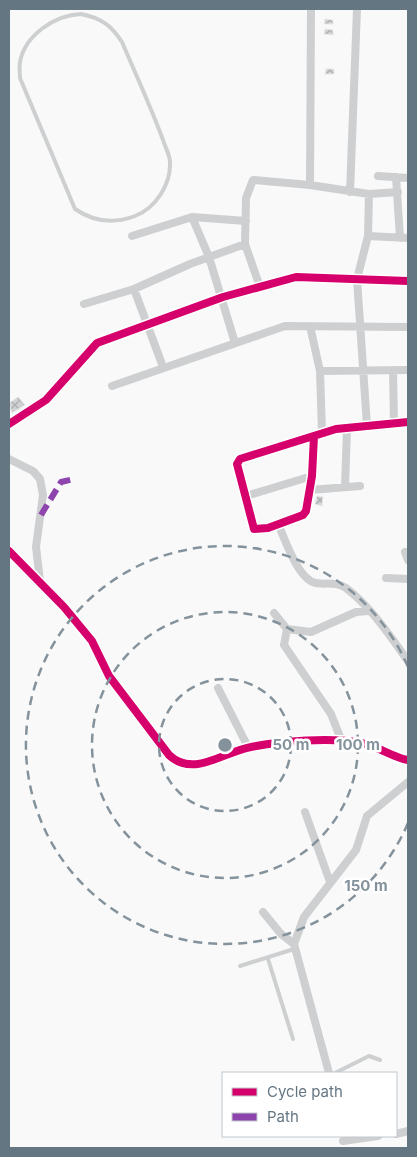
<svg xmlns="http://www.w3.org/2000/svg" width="417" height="1157" font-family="Inter,sans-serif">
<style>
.building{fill:url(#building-cross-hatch);stroke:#e8e8e8}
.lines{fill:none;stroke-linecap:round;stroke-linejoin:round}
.service{stroke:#cecfd0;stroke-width:4}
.minor{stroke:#cecfd0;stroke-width:8}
.tertiary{stroke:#cecfd0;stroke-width:10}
.quiet{stroke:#8e44ad;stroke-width:6;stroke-dasharray:12 6;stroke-linecap:butt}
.cycleway-casing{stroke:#fff;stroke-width:11}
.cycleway{stroke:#d6006c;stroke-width:8}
.ring{fill:none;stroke:#84929c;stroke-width:2.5;stroke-dasharray:9 6}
.centre{fill:#84929c;stroke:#fff;stroke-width:2.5}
.ring-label{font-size:15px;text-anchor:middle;font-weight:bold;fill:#84929c;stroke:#fff;stroke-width:5;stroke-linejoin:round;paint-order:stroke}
</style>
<defs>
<pattern id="building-cross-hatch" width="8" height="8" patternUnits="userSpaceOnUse" patternTransform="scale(1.25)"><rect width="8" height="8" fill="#d0d2d3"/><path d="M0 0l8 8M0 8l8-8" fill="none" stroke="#acafb1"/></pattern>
</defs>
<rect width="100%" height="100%" fill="#f9f9f9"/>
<path class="building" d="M325,19L333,20V24H324Z
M325,29L333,30V35L324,34Z
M326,69H334V74H325Z
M18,397L25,405L12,413L9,403Z
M317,496L323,497L322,506L315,504Z"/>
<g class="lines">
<path class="service" d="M81,14C101,18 111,25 122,42C136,75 151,107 163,140C165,147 170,155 170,162C171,184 156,208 135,216C114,224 94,222 75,209L20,78C20,73 19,67 20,62C25,35 55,15 81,14Z
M268,959L293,1039
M240,966L294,949
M335,1073L369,1056L380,1060"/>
<path class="minor" d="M378,176L408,178
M396,177L400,238
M310,185L311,9
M350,192L357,9
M192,217L209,257L235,343
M132,236L192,217L246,221
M368,236L408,238
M260,287L245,244L246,198L253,180L310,185L369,194L398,192
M134,289L163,367
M84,304L134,289L190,264L245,244
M310,326L320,371L322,433
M393,370L394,423
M320,371L408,370
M112,386L285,326L408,327
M9,424L46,400L97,343L223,297L296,277L408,281
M367,426L357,279L368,236L369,194
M314,436L312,476L306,511L303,515L268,528L254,529L237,464L240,459L336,429L408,422
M9,459L33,471L40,479L43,495L36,547L40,581
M345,487L347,428
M310,490L360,486
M246,496L312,476
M278,524C285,539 298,580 316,583C326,585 336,581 346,588C371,607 390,636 408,661
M405,552L408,560
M386,578L408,579
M274,613L287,629L284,645L331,714L342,742
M287,629L311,632L356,612L368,611
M218,688L248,747
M305,812L330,882
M263,912L281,934L294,944
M329,1073L294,944L304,917L356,850L367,816L408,782
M396,1134L408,1131
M343,1141L378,1136"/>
<path class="tertiary" d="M9,551L64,607L92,641L109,676L169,755C193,778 223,752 251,747C280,741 332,737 361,743C378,746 392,757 408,760"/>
<path class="quiet" d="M41,515L61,482L74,479"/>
<defs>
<path id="cycleway" d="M9,424L46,400L97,343L223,297L296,277L408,281
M314,436L312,476L306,511L303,515L268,528L254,529L237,464L240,459L336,429L408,422
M9,551L64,607L92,641L109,676L169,755C193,778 223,752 251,747C280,741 332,737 361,743C378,746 392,757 408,760"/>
</defs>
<use href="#cycleway" class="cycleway-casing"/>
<use href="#cycleway" class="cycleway"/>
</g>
<g class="ring">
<circle cx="225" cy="745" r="66"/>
<circle cx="225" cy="745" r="133"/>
<path d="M408 823A199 199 0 1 1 408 667"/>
</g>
<circle cx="225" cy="745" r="8" class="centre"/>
<g class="ring-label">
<text x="291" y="750">50 m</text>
<text x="358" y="750">100 m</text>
<text x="366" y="891">150 m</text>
</g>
<rect width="417" height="1157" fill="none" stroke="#657683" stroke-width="20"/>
<rect x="222" y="1072" width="175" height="65" fill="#ffffff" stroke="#c1c8cd"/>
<rect x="232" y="1088" width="25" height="8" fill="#d6006c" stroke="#c1c8cd"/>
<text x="267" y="1097" font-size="15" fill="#657683">Cycle path</text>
<rect x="232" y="1113" width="25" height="8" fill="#8e44ad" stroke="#c1c8cd"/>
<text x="267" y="1122" font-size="15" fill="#657683">Path</text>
</svg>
